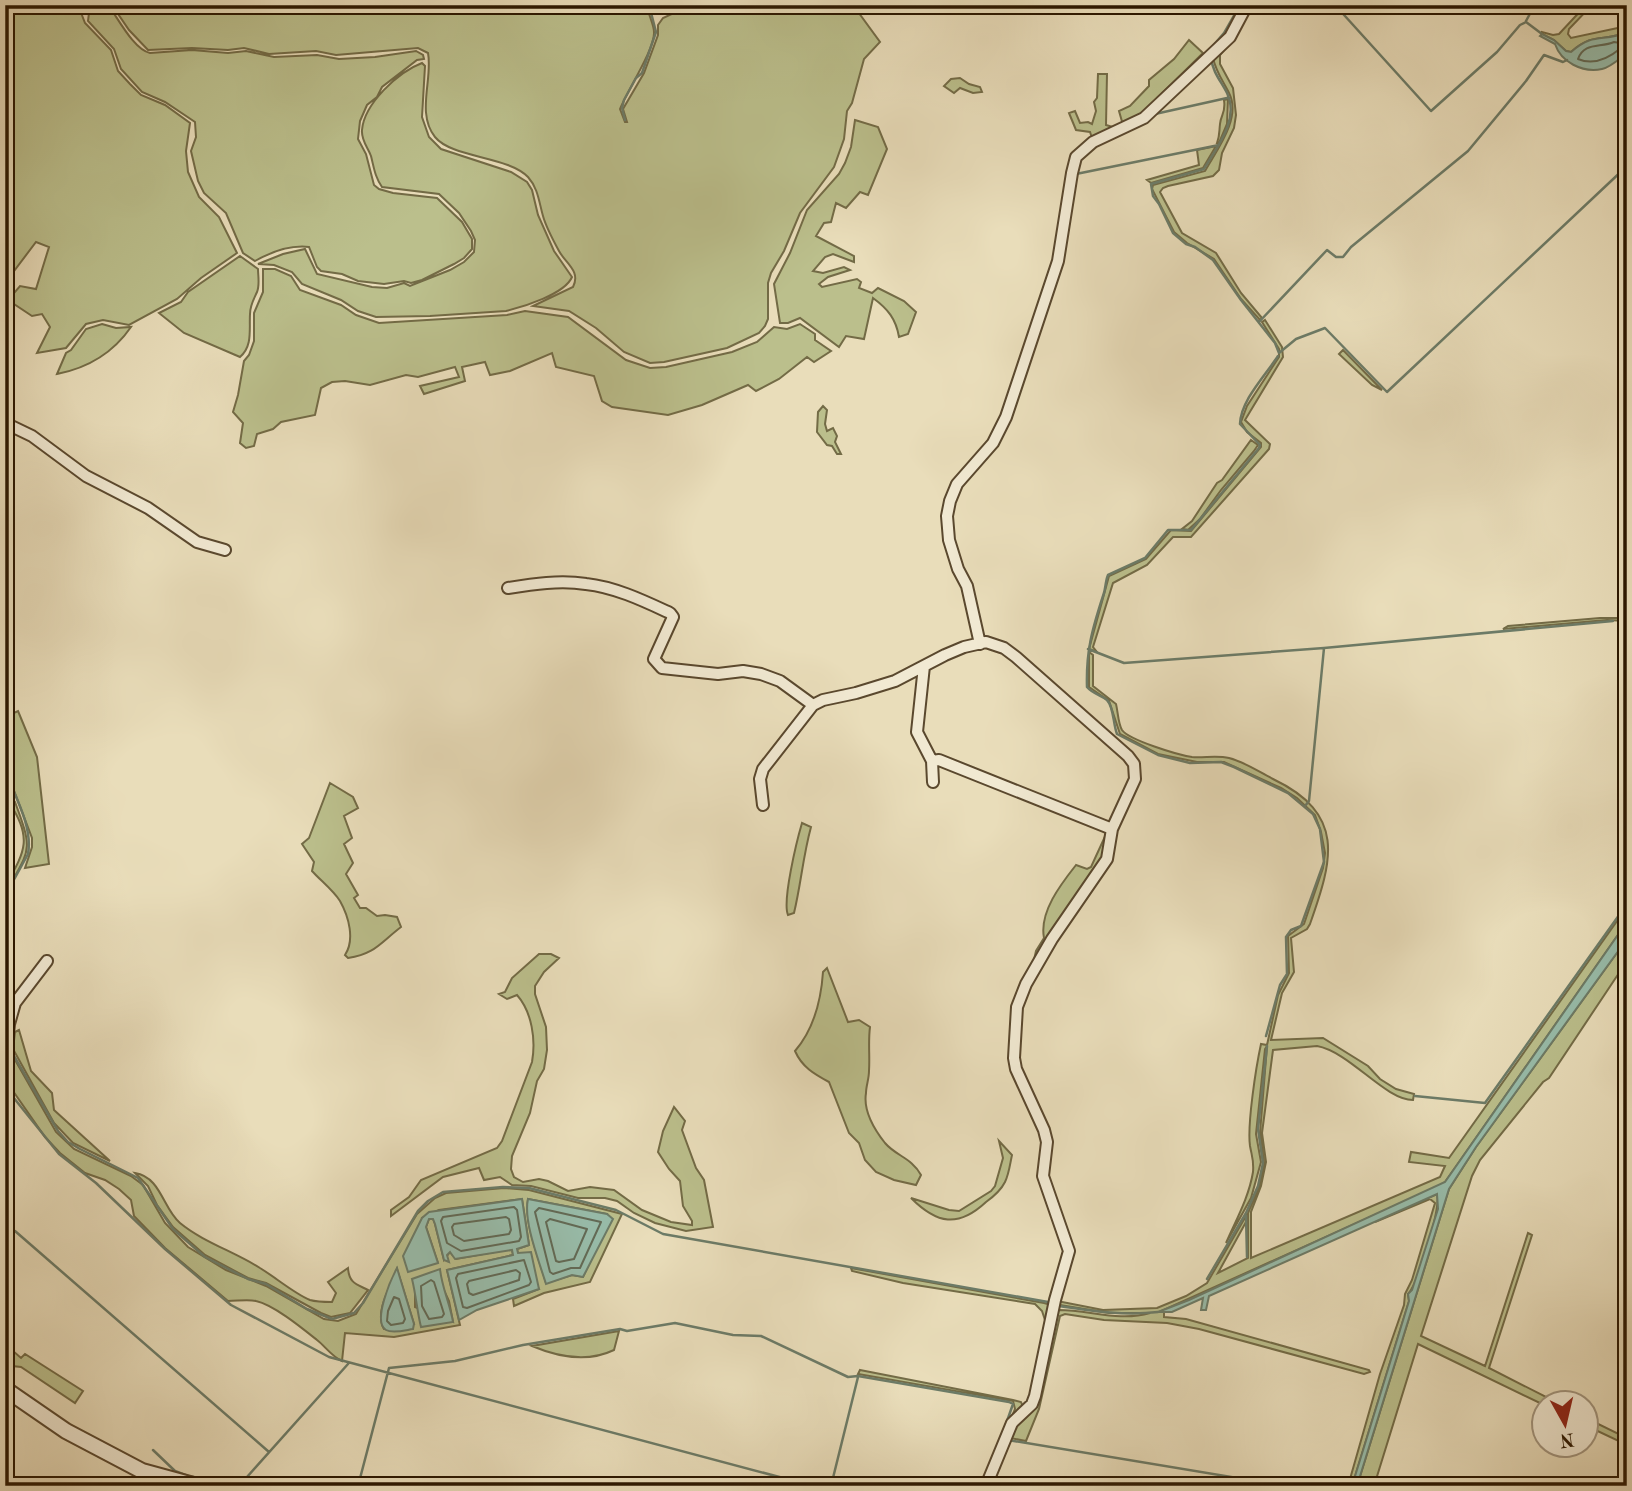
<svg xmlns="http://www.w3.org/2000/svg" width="1632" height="1491" font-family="'Old Standard TT',serif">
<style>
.green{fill:#bbbf8c;stroke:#736b46;stroke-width:2;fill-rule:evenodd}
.water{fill:#98bdab;stroke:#6c7b67;stroke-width:2}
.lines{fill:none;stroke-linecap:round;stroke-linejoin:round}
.shore{stroke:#626a56;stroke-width:2}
.stream{stroke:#6c7b67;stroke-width:2.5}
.minor-casing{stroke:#5a482e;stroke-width:14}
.tertiary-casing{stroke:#5a482e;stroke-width:18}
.minor{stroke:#f1e9d2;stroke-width:10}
.tertiary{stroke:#f1e9d2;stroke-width:14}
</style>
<rect width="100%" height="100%" fill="#e9ddba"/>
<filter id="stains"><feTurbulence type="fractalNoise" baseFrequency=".00286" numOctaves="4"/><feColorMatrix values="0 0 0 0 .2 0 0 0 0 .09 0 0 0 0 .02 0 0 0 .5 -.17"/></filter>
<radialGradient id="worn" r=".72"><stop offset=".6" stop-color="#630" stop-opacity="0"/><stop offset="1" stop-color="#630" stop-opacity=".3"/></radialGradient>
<path class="green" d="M5,5H78L85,23L111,50L118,71L130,84L141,95L165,105L190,123L186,151L188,172L199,197L219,217L237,253L201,278L177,299L129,325L103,320L86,324L66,348L37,353L50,327L42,314L32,316L8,300L20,286L36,289L49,247L36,242L11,275L5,276Z
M90,5H108C118,18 134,50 150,53L192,50L228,53L246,51L274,57L317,55L339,59L375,57L416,51L423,55L424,59L417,60L382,87L377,97L367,105L360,121L358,139L366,154L374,185L379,189L393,193L437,198L462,222L472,239V249L464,258L454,264L422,280L411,283L404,281L384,284L358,281L342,274L321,271L317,267L309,247C291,245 271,252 255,261L243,253L226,213L204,193L198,181L191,151L196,137L195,122L165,102L142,92L121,69L114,49L88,21Z
M112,5H647C648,15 654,24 654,32C655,49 627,91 620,109L625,122H627L623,109L644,73L658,35V25L663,18L691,5H853L880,42L864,59L852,103L847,111L844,139L834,167L800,213L784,251L771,273L768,283V319L765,326L759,333L727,348L664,362L650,363L624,352L596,328L569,311L533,306L573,287C581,271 566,264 559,251C553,240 546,227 543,216C539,202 538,188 528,177C508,156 452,158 435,137C416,113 433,79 428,53L418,48L336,55L316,51L269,54L244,48L228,50L192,48L148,50L129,30Z
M1249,5H1252L1231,42L1220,55V64L1233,88L1236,115L1234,128L1222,153L1219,170L1213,176L1168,186L1163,188L1160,192L1182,233L1216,253L1241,293L1262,318L1260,320L1241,299L1214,259L1187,243L1174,232L1152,189L1153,185L1205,171C1216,151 1242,118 1229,93C1223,81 1216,72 1213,58Z
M1586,5H1592L1569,29L1568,34L1571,38L1627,26V32C1603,43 1595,31 1571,52L1566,51L1554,40L1542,34V32L1553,35L1559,34Z
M1189,40L1203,53L1141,114L1123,125L1119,111L1130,106L1149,86V80L1174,59Z
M422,63L425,66L422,117L429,137L441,149L511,172L527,182L532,190L538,215L554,251L572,277C565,294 523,307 506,311L430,316L376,317L358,311L341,300L302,284L292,272L274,265L258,264L283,254L305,249L317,274L372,287L387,288L404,283L410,286L450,270L464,262L474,252L475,240L471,231L459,213L439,194L382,187C375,177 374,168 371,156C368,148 361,140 362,130C364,104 398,72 422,63Z
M1098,74H1107L1106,125L1116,128L1092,138L1090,132L1076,130L1069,113L1075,111L1080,123L1088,122L1092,124L1096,111L1094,102L1097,98Z
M960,78L969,84L980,87L982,92L973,93L960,88L954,93L944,86L951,79Z
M1228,99L1227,124L1219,143H1217C1220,135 1219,132 1220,124C1221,114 1226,113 1224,100Z
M855,120L878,127L887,149L868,195L860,192L846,208L836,203L831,222L824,223L816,236L854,256V262L833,254L825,257L813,271L823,273L844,267L850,270L828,277L819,284L822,287L857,279L861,282L859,288L872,293L878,288L904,301L916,312L908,334L899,337C896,319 888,309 873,298L864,339L846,336L839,347L800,318L788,323H780L774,284L790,253L807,210L839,174L845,163L851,147Z
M1216,146L1203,168L1151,183L1147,180L1199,165L1197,150Z
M240,256L258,269C258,276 260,285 257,292C254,299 250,305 250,314C249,329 253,346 240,357L184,333L159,313L181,302L188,292Z
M263,269H275L291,276L300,290L341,305L356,315L379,323L507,315L525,311L568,317L626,360L650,368L666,367L732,352L757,342L774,327L787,329L800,324L815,334V340L831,351L814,362L807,357L779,379L756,391L748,385L702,405L668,415L612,407L602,401L594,376L556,367L552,353L510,371L490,375L485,362L462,367L465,381L424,394L420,386L459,377L455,367L418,377L406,375L370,385L345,381L332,382L321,388L315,415L281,422L273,429L257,434L254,446L246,448L240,443L243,423L233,412L238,395L244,361L249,355L254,341V313L263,292Z
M1265,320L1282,347L1283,357L1245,420L1270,444L1269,449L1191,537H1173L1147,565L1113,583L1093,647L1097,652L1089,649L1109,576L1146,559L1171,530L1191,531L1261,447V443L1247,432L1241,422L1247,406L1279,357V349L1262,322Z
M102,324L116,328L131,327C113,353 88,368 57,374L66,353L71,350L86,329Z
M1343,350L1382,390L1372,385L1339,354Z
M823,406L827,410L825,424L827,431L833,428L837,436L835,442L841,454H837L832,446L827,445L817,432L818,412Z
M1251,440L1258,445L1254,451L1221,490L1200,519L1188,530L1182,529L1192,521L1217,483L1222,480Z
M1600,618H1627V621L1607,620L1503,629L1508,626Z
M1089,652L1093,655V686L1116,704C1118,712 1118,723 1122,730C1129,740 1178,755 1192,757C1204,758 1217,755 1229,758C1245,762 1259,772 1273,779C1346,814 1333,859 1310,924L1307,929L1291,938L1294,972L1282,993L1271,1040L1323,1038L1368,1066L1380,1079L1396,1089L1414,1094L1413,1100C1385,1100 1350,1052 1317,1046L1273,1050L1262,1133L1266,1162L1261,1186L1251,1212V1258L1440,1177L1445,1166L1409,1162L1411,1152L1449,1158L1627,907V922L1445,1182L1435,1188L1161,1311L1164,1312V1317L1186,1319L1369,1370L1370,1372L1364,1374L1199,1329L1167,1323L1104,1320L1065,1314L1060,1316L1039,1409L1026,1441L1010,1438L1014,1426L1027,1411L1056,1312L1059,1310C1090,1310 1119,1322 1150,1313H1109L1060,1305L1057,1301L1103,1310L1157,1308L1186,1296L1207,1283L1246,1216V1222L1218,1273L1248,1258V1213L1259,1187L1264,1163L1260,1133L1267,1046L1265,1049L1256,1134L1261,1162L1251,1198L1226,1243C1236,1220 1249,1197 1253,1172C1254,1160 1252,1157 1250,1146C1247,1125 1256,1067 1261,1044L1267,1045L1278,995L1289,973L1288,936L1304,924L1323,868L1325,853L1321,832L1315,815L1297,798L1281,788L1224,762H1197L1158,754L1120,734L1109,701L1089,687Z
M18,711L37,757L49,864L25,868L32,847V838L5,767V717Z
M330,783L353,797L358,808L344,816L352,838L344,844L353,863L346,874L358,895L354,898L360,908H366L377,916L385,915L397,917L401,927C380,943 375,954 348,958L345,955C355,940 349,917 340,901C333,890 320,880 312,871L314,862L302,844L309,838Z
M15,802C34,853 30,848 5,894V887C23,854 34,840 10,804Z
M802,823L811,827C803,856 801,884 794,913L788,915C782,901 797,840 802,823Z
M1108,830L1104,859L1034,960L1036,951L1044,938C1039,912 1061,884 1076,865L1087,869L1091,867Z
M1627,939V961L1549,1078L1543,1082L1480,1160L1472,1176L1421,1336L1485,1366L1528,1233L1532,1235L1489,1368L1558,1403L1544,1405L1418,1344L1374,1486H1357L1449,1189L1476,1147Z
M539,954H551L559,958L544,972L535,986V994L546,1027L547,1050L544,1069L537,1081L530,1113L512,1156L511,1169L514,1177L523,1182L539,1179L548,1181L568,1191L590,1187L614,1190L642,1210L671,1222L692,1225V1221L683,1206L680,1181L669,1169L658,1152L663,1131L674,1107L685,1121L682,1130L696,1168L704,1180L713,1227L686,1231L655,1223L634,1213L617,1201L605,1198H578L531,1186L512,1185L500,1177L484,1180L479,1168L443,1177L391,1216V1210L409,1197L421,1180L497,1148L502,1141L532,1062C536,1040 532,1012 517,995L507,999L499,994L505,992L512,978Z
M827,968L848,1022L859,1020L870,1027C868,1042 870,1056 869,1071C869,1079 866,1086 866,1093C863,1111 874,1129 885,1143C896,1156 912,1158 921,1175L916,1185L894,1180L876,1172L865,1160L859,1143L849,1133L829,1082C814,1074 802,1067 795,1051C814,1029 821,1001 823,972Z
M19,1030L31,1071L52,1093L54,1110L110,1161L73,1143L54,1123L13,1049L15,1032Z
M10,1051L56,1132L74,1149L131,1176L143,1185L165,1223L188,1247L226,1270L266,1286L324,1319L338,1321L356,1314L417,1214L435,1198L446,1193L504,1188L529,1190L622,1214L590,1282L544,1293L514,1306L513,1299L539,1289L518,1254L517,1249L529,1245L522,1199L439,1210L422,1218L438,1263L426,1227L429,1219H433L435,1224L444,1260L450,1252L456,1259L512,1249L513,1255L447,1270L460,1325L394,1337L345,1333L342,1361C331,1356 326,1347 317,1340C302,1328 274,1305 256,1301C248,1299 237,1301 228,1301L165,1248L134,1216L131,1200L119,1189L105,1180L85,1173L60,1153L45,1137L13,1091L8,1080H5ZM528,1199L607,1214L598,1245L583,1277L572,1275L546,1283C539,1259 524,1223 528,1199ZM397,1269L414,1324L384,1329C374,1312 391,1286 397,1269ZM442,1286L449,1301L453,1322L415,1307V1291Z
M999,1141L1012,1155C1010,1164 1009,1174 1005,1182C1001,1190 993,1197 986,1202C958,1228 937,1224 911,1198L949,1210L959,1211L991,1191L995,1186L1003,1158Z
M135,1173C161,1177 163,1209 180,1223C203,1242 235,1252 260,1268C275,1277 295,1294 310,1300C317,1302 325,1302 332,1302L336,1293L328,1282L348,1268C349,1283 356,1284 368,1290L350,1313L331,1317L321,1313L266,1283L248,1278L205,1255L173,1227L157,1205L148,1186Z
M1437,1194C1441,1208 1418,1284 1408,1294L1409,1301L1352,1486H1348L1380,1374L1404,1305L1405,1294L1412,1280L1435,1203L1430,1199L1375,1222Z
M851,1268L1044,1303L1051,1305L1047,1326L1042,1311L1035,1304L903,1283L852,1271Z
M619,1331L614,1350C587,1363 558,1357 532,1346Z
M5,1344L21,1358L25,1354L83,1391L75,1403L21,1367L12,1366L5,1361Z
M860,1370L1013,1400L1021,1402L1023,1407L1008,1426L1015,1409L1013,1401L858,1374Z
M1586,1418L1627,1438V1445L1587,1426Z"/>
<path class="water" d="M1627,32V53C1620,58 1611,67 1602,69C1582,73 1561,62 1555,44L1540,36L1542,34L1554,40L1566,51L1571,52C1595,31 1603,43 1627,32Z
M1627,922V939L1476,1147L1449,1189L1357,1486H1352L1409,1301L1408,1294L1412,1290L1438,1209L1437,1194L1209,1296L1206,1310H1201L1203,1298L1172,1312H1158L1189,1300L1445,1182Z
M522,1199L529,1245L517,1249L518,1253L531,1252L539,1289L477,1310L459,1320L447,1270L513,1255L512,1250L455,1259L450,1252L447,1255L449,1262L444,1260L435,1224L433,1219H429L426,1227L438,1263L408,1272L403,1256L422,1218L429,1212Z
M528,1199L607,1214L613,1219L583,1277L572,1275L546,1284C539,1261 523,1221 528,1199Z
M397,1268L414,1324L413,1329C406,1330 393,1334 386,1330C372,1322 391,1279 397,1268Z
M440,1269C442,1288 450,1304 453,1322L421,1327C417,1311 416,1295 412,1279Z"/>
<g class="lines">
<path class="shore" d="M1614,42L1620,43L1621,48C1609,58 1594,66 1578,59C1584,42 1600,48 1614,42Z
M514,1207L517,1210L521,1237L519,1241L461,1251L447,1243L441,1221L443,1217Z
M539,1208L601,1222L580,1268H571L553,1274L550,1272L535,1212Z
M506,1217L509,1219L511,1230L509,1234L464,1241L454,1235L452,1227L454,1224Z
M550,1219L587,1229L574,1259L559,1262L556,1261L546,1222Z
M524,1260L531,1282L529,1285L467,1308L463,1307L456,1278L458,1274Z
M516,1270L520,1273L519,1280L473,1295L469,1293L467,1284L469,1281Z
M431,1280L434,1282L444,1314L442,1317L429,1319L422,1306L421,1286Z
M394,1297L399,1299L405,1319L403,1323L391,1325L387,1321L388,1311Z"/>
<path class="stream" d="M1335,5L1431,111L1497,52L1520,25L1526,22L1542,34
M1526,21L1532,10L1539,5
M1211,48L1224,33L1240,5
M1211,58C1213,73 1221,81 1227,93C1240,120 1216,148 1204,169L1151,184L1153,196L1159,204L1173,233L1186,244L1195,247L1213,260L1241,300L1275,343L1279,353L1296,339L1325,328L1387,392L1627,166
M1155,114L1227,98
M625,120L622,108L624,100L636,78L642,73L656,32L649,5
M1076,174L1219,145
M1259,322L1327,250L1336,257H1343L1351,247L1468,151L1526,81L1544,55L1563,62L1567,60
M1088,649L1124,663L1324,648L1613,621
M5,771C15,796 33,827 28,854L5,896
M1305,806L1309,801L1324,648
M1266,1036L1280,985L1287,974L1286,937L1291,930L1301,926L1324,862L1320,829L1313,814L1288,793L1234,767L1221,762L1190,763L1158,755L1117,734C1113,724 1114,707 1107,700C1101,695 1093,694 1087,687C1086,651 1092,630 1103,596C1106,589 1105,582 1108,575L1145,558L1168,530H1191L1259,448L1260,445L1240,424C1241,400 1265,376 1278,356
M11,1051L58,1131L68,1142L80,1149L138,1178L173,1229L205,1257L248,1279L266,1284L307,1309L332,1319L354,1313L363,1303L418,1211L428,1201L443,1192L503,1187L529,1188L616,1210L663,1234L1048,1302
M5,1087L59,1154L96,1183L165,1249L231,1305L329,1357L813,1486
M1415,1096L1485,1103L1627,904
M1246,1215L1247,1257
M15,1231L269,1452
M1207,1279L1246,1213L1258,1186L1263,1163L1258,1129L1267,1046
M1059,1306C1093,1311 1124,1316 1158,1312
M1008,1440L1285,1486
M153,1450L175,1471L188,1476L239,1486
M239,1486L348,1364
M358,1486L389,1368L455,1361L523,1345L620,1329L627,1331L675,1323L733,1335L761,1336L848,1377L858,1376L1009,1402L1013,1404L1006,1424
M831,1486L858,1377"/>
<defs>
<path id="minor" d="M5,423L32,436L86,476L148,508L197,542L225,550
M508,588C533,584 560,580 586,584C615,587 644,601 670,613L673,617L654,659L662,668L718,674L743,671L761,674L780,681L813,705
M980,644L967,586L958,569L949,540L947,516L950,501L957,484L993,443L1006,417L1058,261L1072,173L1076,157L1093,142L1144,118L1230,37L1247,5
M924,666L917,732L932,761L933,782
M932,761L939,760L1112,829
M763,805L760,779L763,769L813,705L823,700L856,693L895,681L945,655L964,647L986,642L1004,648L1016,657L1128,756L1134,764L1135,779L1112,829L1107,859L1052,939L1026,984L1017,1007L1014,1058L1016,1069L1044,1130L1047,1142L1043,1176L1069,1251L1055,1300L1035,1396L1032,1404L1012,1423L986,1486
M5,1062L9,1024L15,1003L47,961"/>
<path id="tertiary" d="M5,1389L66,1431L142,1471L197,1486"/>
</defs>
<use href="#minor" class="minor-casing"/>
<use href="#tertiary" class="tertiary-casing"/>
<use href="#minor" class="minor"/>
<use href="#tertiary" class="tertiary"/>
</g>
<rect width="1632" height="1491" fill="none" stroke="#e9ddba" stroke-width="28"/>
<rect x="7" y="7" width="1618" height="1477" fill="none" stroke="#2b1700" stroke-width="3.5"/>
<rect x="14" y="14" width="1604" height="1463" fill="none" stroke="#2b1700" stroke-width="2"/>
<g transform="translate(1565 1424) rotate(172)"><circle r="33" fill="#f1e9d2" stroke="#a2957e" stroke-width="2"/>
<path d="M0-5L12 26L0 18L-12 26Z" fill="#8f2418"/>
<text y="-10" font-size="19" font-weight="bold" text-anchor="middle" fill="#2b1700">N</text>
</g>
<rect width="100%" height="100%" filter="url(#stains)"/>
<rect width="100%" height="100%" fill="url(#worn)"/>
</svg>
